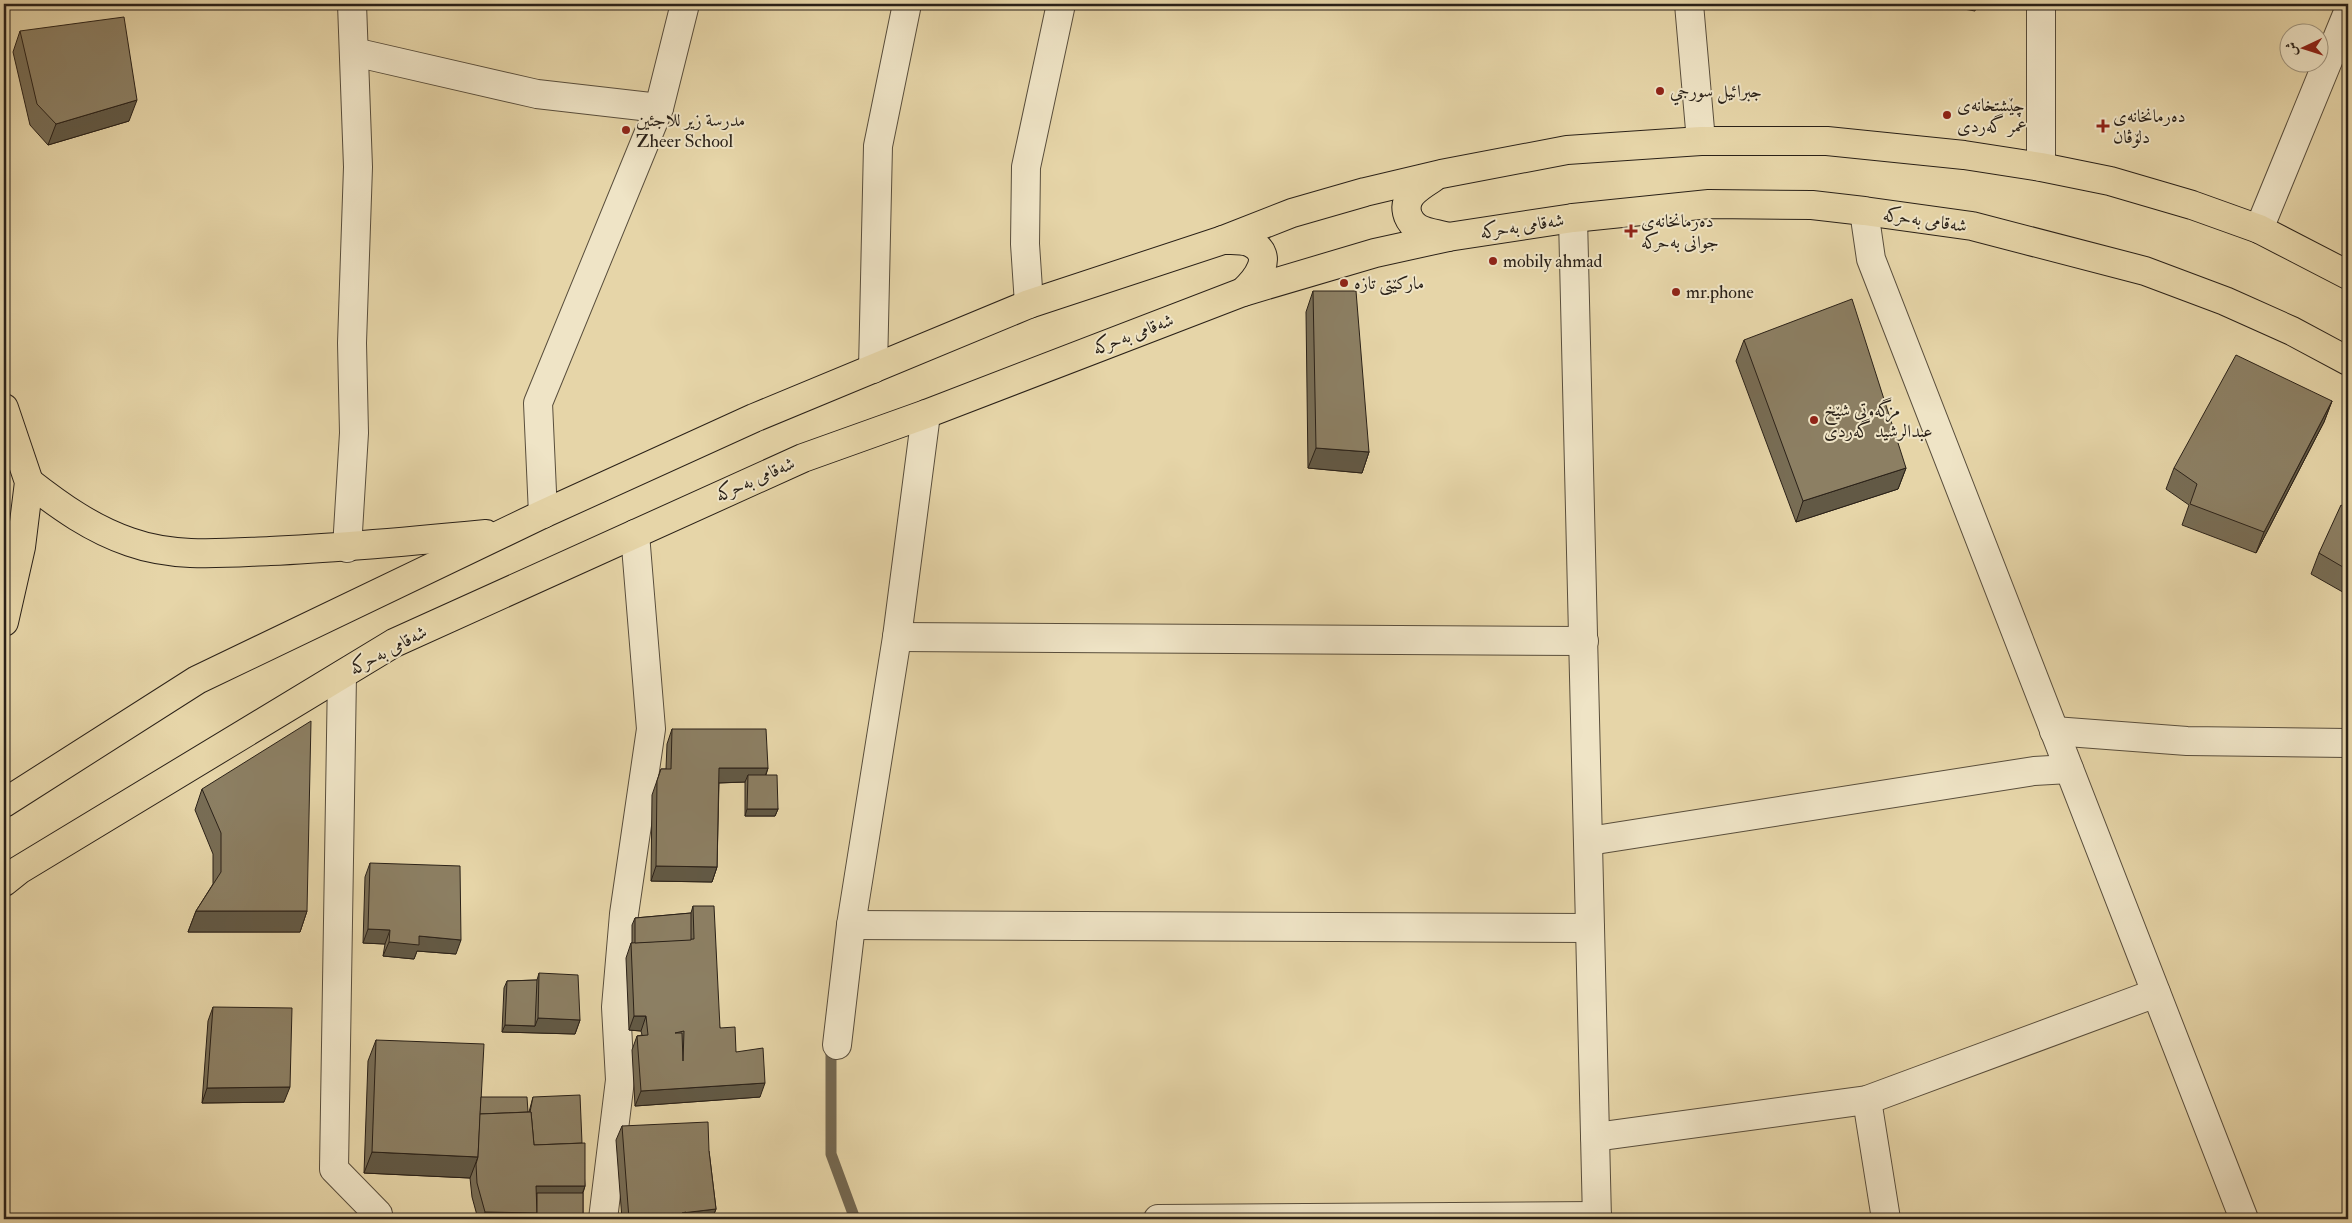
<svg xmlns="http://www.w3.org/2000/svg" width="2352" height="1223" viewBox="0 0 2352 1223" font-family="'IM FELL Double Pica',Amiri,serif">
	<rect width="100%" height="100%" fill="#e6d5a8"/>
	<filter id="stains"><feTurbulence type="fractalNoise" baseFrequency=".004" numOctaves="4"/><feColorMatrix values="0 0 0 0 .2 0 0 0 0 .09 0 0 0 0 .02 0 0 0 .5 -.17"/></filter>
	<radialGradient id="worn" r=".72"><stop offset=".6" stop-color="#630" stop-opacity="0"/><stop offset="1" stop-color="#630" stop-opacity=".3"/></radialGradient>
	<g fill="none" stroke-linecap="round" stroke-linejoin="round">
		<!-- stream -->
		<polyline stroke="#746851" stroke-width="11" points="831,1043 831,1154 855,1219"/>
		<defs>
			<g id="minor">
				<polyline points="1689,4 1701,141"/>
				<polyline points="2041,4 2041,167"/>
				<polyline points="354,52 537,94 659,108"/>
				<polyline points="1864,211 1871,259 2244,1219"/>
				<polyline points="1573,218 1597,1219"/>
				<polyline points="2259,229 2348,12"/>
				<polyline points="1029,304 1025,244 1026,167 1061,4"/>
				<polyline points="873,369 878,146 907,4"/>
				<polyline points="543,514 538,403 659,108 685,4"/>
				<polyline points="347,548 354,433 352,343 358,167 352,4"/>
				<polyline points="897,637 1584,641"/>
				<polyline points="342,675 334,1169 378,1214 375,1219"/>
				<polyline points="2054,731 2187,741 2348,743"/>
				<polyline points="1589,841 2034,771 2069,769"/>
				<polyline points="851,925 1590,928"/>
				<polyline points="837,1045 851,925 897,637 926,414"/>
				<polyline points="1867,1100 1886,1219"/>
				<polyline points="1595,1137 1867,1100 2156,993"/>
				<polyline points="603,1219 620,1080 616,1007 624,914 651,729 635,534"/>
				<polyline points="1158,1219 1597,1216"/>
			</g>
			<g id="primary">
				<path d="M 1433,178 C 1419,187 1401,197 1408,216 C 1410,221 1413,225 1418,228 C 1426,233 1439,234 1448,237"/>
				<path d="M 1223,240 C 1232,240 1243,239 1251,243 C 1276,256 1256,280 1243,292"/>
				<polyline points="4,408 29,482 21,547 4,622"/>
				<path d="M 29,482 C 61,507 92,529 130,542 C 175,558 223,553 270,551 C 342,548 414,541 486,534"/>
				<polyline points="4,803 197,680 543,514 754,418 1029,304 1223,240 1292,213 1365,192 1441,174 1567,150 1701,141 1827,141 1964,155 2041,167 2110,181 2192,205 2259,229 2348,275"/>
				<polyline points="4,882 19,870 394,643 803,458 926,414 1243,292 1375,253 1448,237 1573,218 1709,204 1812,205 1864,211 1972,226 2145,271 2225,301 2292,331 2348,361"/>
			</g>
		</defs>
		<!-- minor casing -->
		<use href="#minor" stroke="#594e3c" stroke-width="30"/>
		<!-- primary casing -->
		<use href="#primary" stroke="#2a2118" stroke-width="30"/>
		<!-- minor -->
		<use href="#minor" stroke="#efe4c6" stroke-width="28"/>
		<!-- primary -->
		<use href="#primary" stroke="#e6d5a8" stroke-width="28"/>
	</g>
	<!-- wall -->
	<g fill="#786d55" stroke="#2a2118">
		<polygon points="1936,4 1977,4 1975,11"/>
		<polygon points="20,31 129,121 48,145 30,125 13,52"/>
		<polygon points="1313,291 1369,452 1362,473 1308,468 1306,312"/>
		<polygon points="1744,340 1906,468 1898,489 1796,522 1736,361"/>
		<polygon points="2332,401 2324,422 2256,553 2182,525 2189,505 2166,489 2174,468"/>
		<polygon points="2348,509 2348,595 2311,574 2319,553"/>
		<polygon points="672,729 768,768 766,775 778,809 775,816 745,816 745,782 719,783 717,867 712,882 651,881 652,795 661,769 666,769 667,744"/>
		<polygon points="202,789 307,911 300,932 188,932 196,911 213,884 213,854 195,810"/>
		<polygon points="370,863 456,954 417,951 414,959 383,956 385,944 363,943 365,877"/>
		<polygon points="693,906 720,1028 736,1052 760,1097 635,1106 632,1050 637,1036 642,1035 641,1031 629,1030 626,958 631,943 632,943 632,925 635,918 691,913"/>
		<polygon points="539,973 580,1020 575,1034 502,1032 504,988 507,981 537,980"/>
		<polygon points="213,1007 284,1102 202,1103 208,1021"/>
		<polygon points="376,1040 481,1097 528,1112 529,1112 533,1097 582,1143 585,1186 583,1193 583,1219 478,1219 472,1197 470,1178 364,1173 368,1061"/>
		<polygon points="622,1126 709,1151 716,1209 712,1219 622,1219 616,1140"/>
	</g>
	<!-- shaded-wall -->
	<g fill="#625945" stroke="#2a2118">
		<polygon points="137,100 129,121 48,145 56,124"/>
		<polygon points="2332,401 2324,422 2256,553 2264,532"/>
		<polygon points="1316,448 1369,452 1362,473 1308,468"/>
		<polygon points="1906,468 1898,489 1796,522 1803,501"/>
		<polygon points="719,768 768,768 763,782 748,775 745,782 714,783"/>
		<polygon points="747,809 778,809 775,816 745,816"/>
		<polygon points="656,866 717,867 712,882 651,881"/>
		<polygon points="196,911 307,911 300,932 188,932"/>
		<polygon points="368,929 390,930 385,944 363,943"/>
		<polygon points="419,936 461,940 456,954 417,951 414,959 383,956 389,942"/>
		<polygon points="634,1016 646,1016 641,1031 629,1030"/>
		<polygon points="538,1018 580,1020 575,1034 502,1032 505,1025 535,1026"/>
		<polygon points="765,1083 760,1097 635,1106 641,1091"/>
		<polygon points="290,1087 284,1102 202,1103 207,1088"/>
		<polygon points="372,1152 478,1157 470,1178 364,1173"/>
		<polygon points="536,1186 585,1186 580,1200 534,1193"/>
		<polygon points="716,1209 712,1219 680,1219 682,1213"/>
		<polygon points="485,1212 537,1213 535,1219 482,1219"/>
	</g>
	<!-- building -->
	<g fill="#8c7f63" stroke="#2a2118" fill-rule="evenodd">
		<polygon points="124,17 137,100 56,124 37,104 20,31"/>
		<polygon points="1313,291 1356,291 1369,452 1316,448"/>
		<polygon points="1852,299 1906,468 1803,501 1744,340"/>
		<polygon points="2236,355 2332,401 2264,532 2190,504 2197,484 2174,468"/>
		<polygon points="2341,505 2348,509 2348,570 2319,553"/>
		<polygon points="311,721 307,911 196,911 221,872 221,833 202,789"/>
		<polygon points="672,729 766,729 768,768 719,768 717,867 656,866 657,781 661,769 671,769"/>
		<polygon points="748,775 777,775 778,809 747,809"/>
		<polygon points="370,863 460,866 461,940 419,936 419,945 389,942 390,930 368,929"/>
		<path d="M 693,906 L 714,906 L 720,1028 L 735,1027 L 736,1052 L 763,1048 L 765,1083 L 641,1091 L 637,1036 L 648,1035 L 646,1016 L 634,1016 L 631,943 L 694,939 ZM 684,1031 L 683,1061 L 682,1033 L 675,1033 Z"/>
		<polygon points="691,913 691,940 635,943 635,918"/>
		<polygon points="539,973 578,975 580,1020 538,1018"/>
		<polygon points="537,980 535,1026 505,1025 507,981"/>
		<polygon points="213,1007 292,1008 290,1087 207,1088"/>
		<polygon points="376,1040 484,1044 478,1157 372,1152"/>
		<polygon points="580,1095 582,1143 534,1145 531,1112 530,1112 533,1097"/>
		<polygon points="481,1097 527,1097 528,1112 480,1114"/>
		<polygon points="531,1112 534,1145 585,1143 585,1186 536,1186 537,1213 485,1212 477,1183 476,1164 478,1157 480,1114"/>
		<polygon points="708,1122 709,1151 716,1209 682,1213 686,1212 686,1219 629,1219 622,1126"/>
		<polygon points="537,1193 583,1193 583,1219 535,1219 537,1213"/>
	</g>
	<!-- markers -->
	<g fill="#8f2418" stroke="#efe4c6" stroke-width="2">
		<circle cx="1660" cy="91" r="5"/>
		<circle cx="1947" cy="115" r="5"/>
		<path d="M2100.5 118.5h5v5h5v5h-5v5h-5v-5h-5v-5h5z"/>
		<circle cx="626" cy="130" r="5"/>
		<path d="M1628.5 223.5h5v5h5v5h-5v5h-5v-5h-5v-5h5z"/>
		<circle cx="1493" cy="261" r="5"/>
		<circle cx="1344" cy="283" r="5"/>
		<circle cx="1676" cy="292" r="5"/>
		<circle cx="1814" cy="420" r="5"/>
	</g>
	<g text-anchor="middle" stroke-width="4" stroke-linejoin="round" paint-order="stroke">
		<!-- poi labels -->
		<g font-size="18" fill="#2a2118" stroke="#efe4c6" text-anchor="start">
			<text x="1670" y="97">جبرائيل سورجي</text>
			<text x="1957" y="111">چێشتخانەی<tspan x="1957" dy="21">عمر گەردی</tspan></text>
			<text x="2113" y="122">دەرمانخانەی<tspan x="2113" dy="21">دلۆڤان</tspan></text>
			<text x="636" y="126">مدرسة زير للاجئين<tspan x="636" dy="21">Zheer School</tspan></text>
			<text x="1641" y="227">دەرمانخانەی<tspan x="1641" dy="21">جوانی بەحرکە</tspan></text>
			<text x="1503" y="267">mobily ahmad</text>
			<text x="1354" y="289">مارکێتی تازە</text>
			<text x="1686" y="298">mr.phone</text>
			<text x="1824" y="416">مزگەوتی شێخ<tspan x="1824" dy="21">عبدالرشید گەردی</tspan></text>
		</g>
		<!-- street labels -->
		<g font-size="18" fill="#2a2118" stroke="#efe4c6">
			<text transform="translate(1925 220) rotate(8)" y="6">شەقامی بەحرکە</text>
			<text transform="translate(1522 226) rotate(-9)" y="6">شەقامی بەحرکە</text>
			<text transform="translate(1133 334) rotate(-21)" y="6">شەقامی بەحرکە</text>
			<text transform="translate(755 479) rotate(-24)" y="6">شەقامی بەحرکە</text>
			<text transform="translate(388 650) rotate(-28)" y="6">شەقامی بەحرکە</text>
		</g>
	</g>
	<!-- margin -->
	<rect width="2352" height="1223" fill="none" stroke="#e6d5a8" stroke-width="20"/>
	<rect x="5" y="5" width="2342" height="1213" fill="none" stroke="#2a2118" stroke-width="2.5"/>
	<rect x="10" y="10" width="2332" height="1203" fill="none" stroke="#2a2118"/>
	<!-- north arrow -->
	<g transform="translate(2304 48) rotate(266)"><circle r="24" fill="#efe4c6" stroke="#a09680"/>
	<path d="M0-4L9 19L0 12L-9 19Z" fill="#8f2418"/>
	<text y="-8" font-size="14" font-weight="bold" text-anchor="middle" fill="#2a2118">ش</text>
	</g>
	<rect width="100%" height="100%" filter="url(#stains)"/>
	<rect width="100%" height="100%" fill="url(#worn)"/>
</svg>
